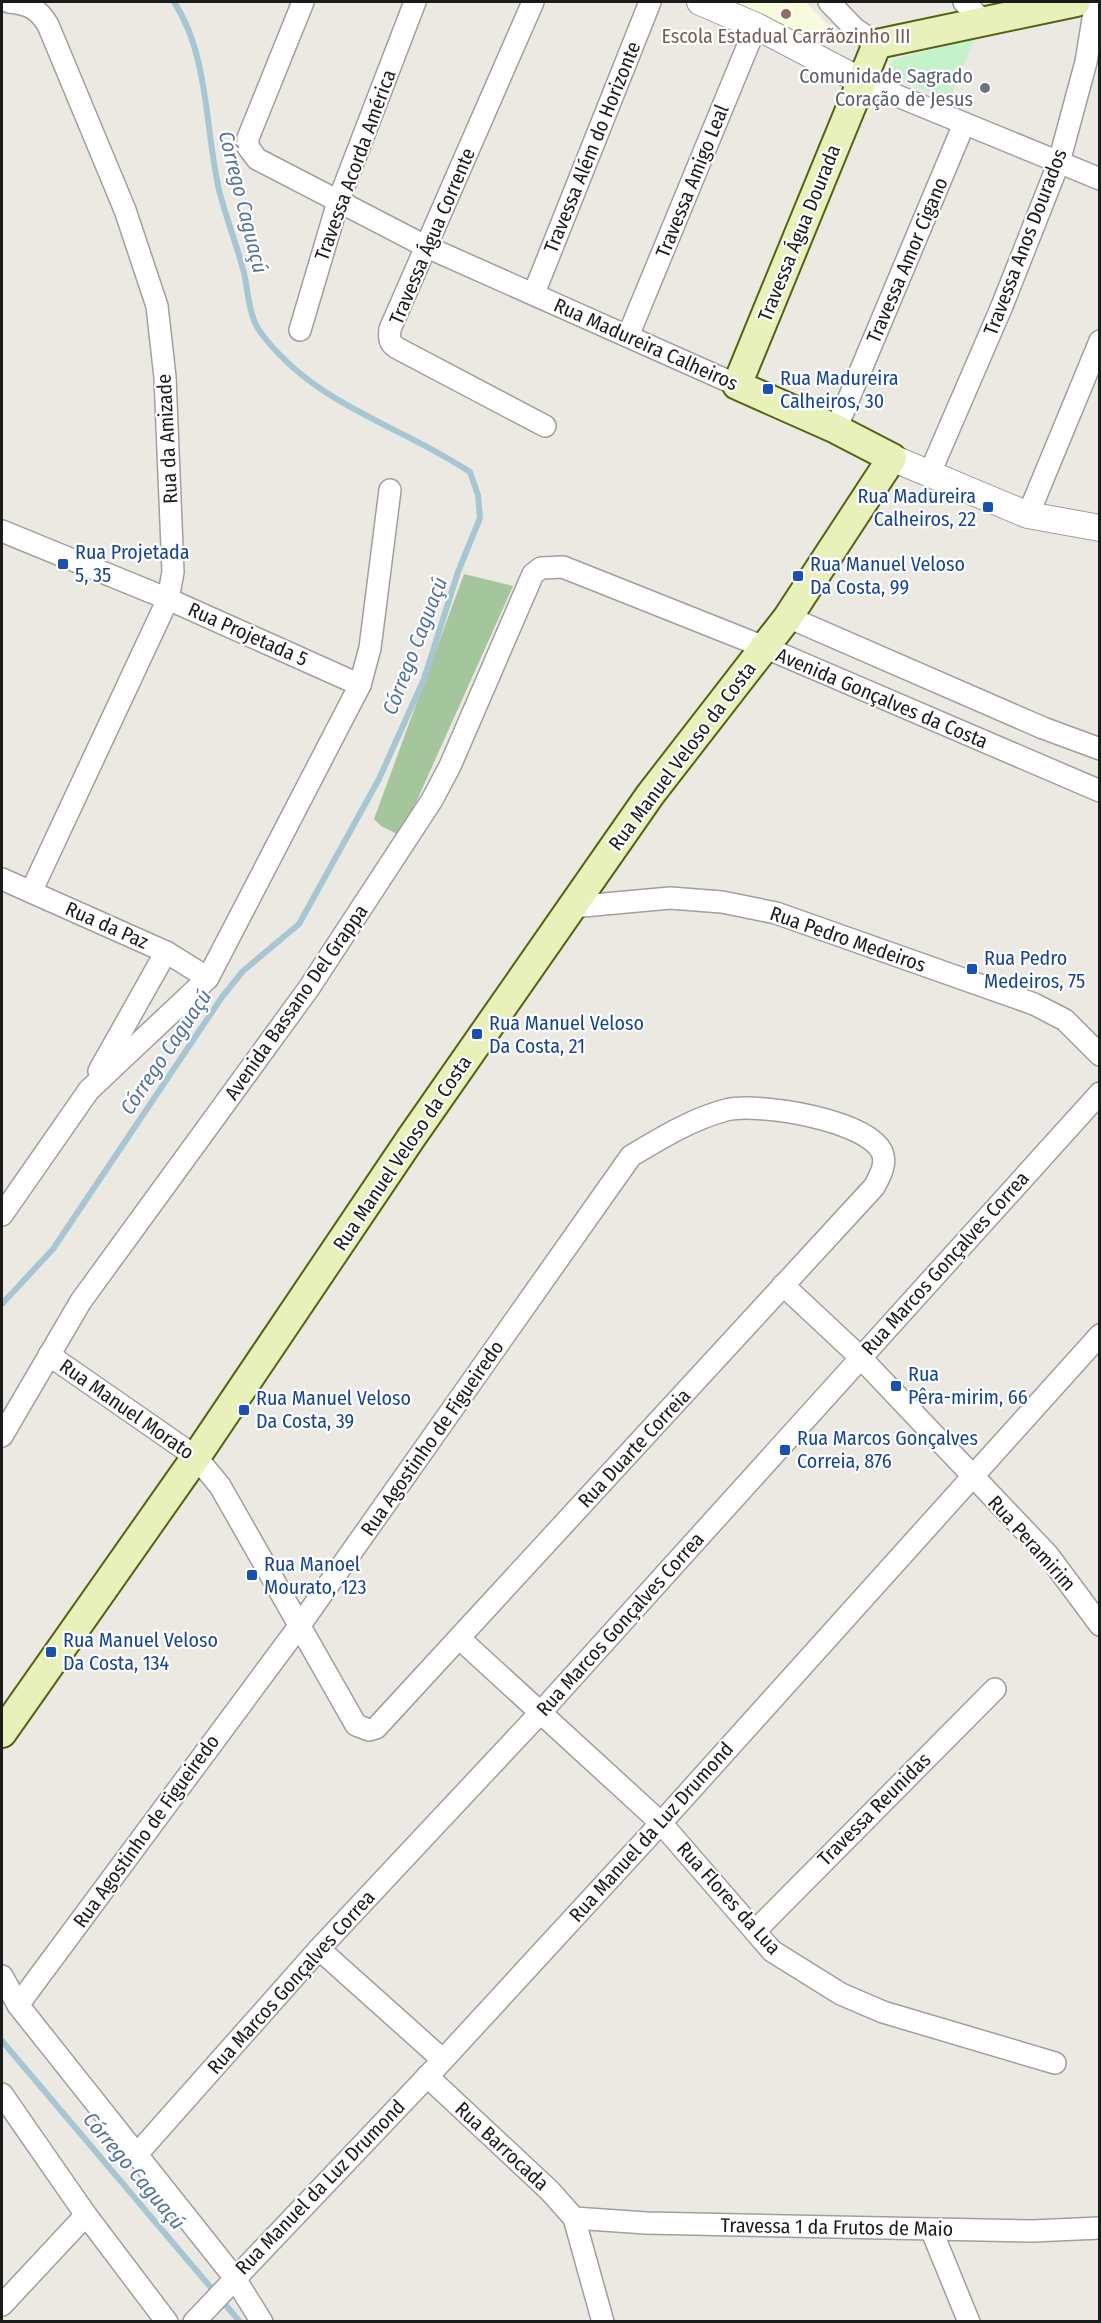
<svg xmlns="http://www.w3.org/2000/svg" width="1101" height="2323" viewBox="0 0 1101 2323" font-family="'Fira Sans Condensed',sans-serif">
	<rect width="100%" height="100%" fill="#ece9e2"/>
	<!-- education -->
	<polygon fill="#f8fadc" points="728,2 805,2 830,27 818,46"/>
	<!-- forest -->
	<polygon fill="#a5c69c" points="464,574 513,586 401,836 381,826 374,819"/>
	<!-- park -->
	<polygon fill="#c3f2cb" points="975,38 949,101 886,75 893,60"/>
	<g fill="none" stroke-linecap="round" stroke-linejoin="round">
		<!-- stream -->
		<g stroke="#a7c6d4" stroke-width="6">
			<path d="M 2,1304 L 53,1249 L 222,997 L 243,971 L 299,924 L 379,779 L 424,679 L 458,572 L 480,518 L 478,495 L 470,472 C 398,424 316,406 261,333 C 249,318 248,291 244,273 C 237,245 226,218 219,190 C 205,129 209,55 174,2"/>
			<polyline points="2,2041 240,2322"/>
		</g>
		<defs>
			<g id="minor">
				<path d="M 9,2 C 28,4 38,8 48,25 L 125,210 L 157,306 L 165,377 L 173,572 L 168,599 L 31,892"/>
				<polyline points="303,2 248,138 248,147 257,159 427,247 737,385"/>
				<path d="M 533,2 L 390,329 C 389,338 389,343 397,348 L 545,426"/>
				<polyline points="829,2 855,29 877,44"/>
				<polyline points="964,2 983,21"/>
				<polyline points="861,81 1100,179"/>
				<polyline points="534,293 650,2"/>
				<polyline points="300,330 338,202 415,2"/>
				<polyline points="628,336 756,26"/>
				<polyline points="836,429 964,124"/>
				<polyline points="929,475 1002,306 1059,162 1086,62 1094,13 1091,2"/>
				<polyline points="1028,515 1100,341"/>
				<polyline points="2,531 168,599 360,685"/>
				<polyline points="788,617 1043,728 1100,749"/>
				<polyline points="2,879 166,952 208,978"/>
				<polyline points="572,907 670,898 722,902 776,913 1034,1004 1065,1020 1100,1055"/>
				<polyline points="99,1071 166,952"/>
				<polyline points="2,1215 89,1090 208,978 360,685 370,648 390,490"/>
				<polyline points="783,1285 860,1357 1048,1555 1100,1625"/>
				<polyline points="2,1436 81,1301 309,988 432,800 450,766 533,574 541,568 563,567 764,647 1100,791"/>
				<polyline points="459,1638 661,1823 772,1951 841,1994 883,2012 1055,2063"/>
				<polyline points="755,1931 995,1689"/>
				<polyline points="319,1949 443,2060"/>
				<polyline points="2,1976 18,2005 234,2277 262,2322"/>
				<path d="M 18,2005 L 300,1625 L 631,1156 C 661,1138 692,1119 726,1110 C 758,1102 867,1120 882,1152 C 887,1164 880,1176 874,1187 L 376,1728 L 369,1730 L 356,1725 L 220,1486 L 196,1457 L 49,1355"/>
				<polyline points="427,2076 550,2191 574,2218 603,2322"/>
				<polyline points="2,2094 86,2215 167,2322"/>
				<polyline points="138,2153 319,1949 541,1712 1100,1093"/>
				<polyline points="574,2218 646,2223 1032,2231 1100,2228"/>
				<polyline points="931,2229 969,2322"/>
				<polyline points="2,2305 86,2215"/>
				<polyline points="194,2322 443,2060 661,1823 1100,1335"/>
			</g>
			<g id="tertiary">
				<polyline points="700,2 756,26 861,81"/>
				<polyline points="892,458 1028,515 1100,528"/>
			</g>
			<polyline id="secondary" points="2,1733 196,1457 411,1138 650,795 788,617 892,458 836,429 737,385 877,44 1076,2"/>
		</defs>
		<!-- minor casing -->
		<use href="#minor" stroke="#9f9f9f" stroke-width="24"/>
		<!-- tertiary casing -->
		<use href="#tertiary" stroke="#9f9f9f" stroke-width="28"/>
		<!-- secondary casing -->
		<use href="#secondary" stroke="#536311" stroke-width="32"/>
		<!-- minor -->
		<use href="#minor" stroke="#fff" stroke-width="21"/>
		<!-- tertiary -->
		<use href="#tertiary" stroke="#fff" stroke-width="26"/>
		<!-- secondary -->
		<use href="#secondary" stroke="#e9f1bb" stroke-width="28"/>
	</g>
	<!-- markers -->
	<circle fill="#8d6e63" stroke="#fff" stroke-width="2" cx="786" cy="14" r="6"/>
	<circle fill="#6b7280" stroke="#fff" stroke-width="2" cx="985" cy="88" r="6"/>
	<g fill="#1a4fb4" stroke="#fff" stroke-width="2">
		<rect x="762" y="383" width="12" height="12" rx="3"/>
		<rect x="982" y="501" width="12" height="12" rx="3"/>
		<rect x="57" y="558" width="12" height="12" rx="3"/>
		<rect x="792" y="570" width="12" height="12" rx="3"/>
		<rect x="966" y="963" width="12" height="12" rx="3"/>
		<rect x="471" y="1028" width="12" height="12" rx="3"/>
		<rect x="890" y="1380" width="12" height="12" rx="3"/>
		<rect x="238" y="1404" width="12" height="12" rx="3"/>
		<rect x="779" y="1444" width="12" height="12" rx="3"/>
		<rect x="246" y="1569" width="12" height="12" rx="3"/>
		<rect x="45" y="1646" width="12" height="12" rx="3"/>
	</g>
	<g text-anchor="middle" stroke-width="4.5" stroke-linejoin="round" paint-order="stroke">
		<!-- education labels -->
		<g font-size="20" fill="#785e54" stroke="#fff">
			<text x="786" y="43">Escola Estadual Carrãozinho III</text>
		</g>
		<!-- worship labels -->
		<g font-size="20" fill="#5b616d" stroke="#fff" text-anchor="end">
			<text x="973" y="83">Comunidade Sagrado<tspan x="973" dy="23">Coração de Jesus</tspan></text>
		</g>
		<!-- street labels -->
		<g font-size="20" fill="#1b1b1b" stroke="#fff">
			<text transform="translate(592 147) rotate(-68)" y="7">Travessa Além do Horizonte</text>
			<text transform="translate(355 165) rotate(-70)" y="7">Travessa Acorda América</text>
			<text transform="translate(692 181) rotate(-68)" y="7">Travessa Amigo Leal</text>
			<text transform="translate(799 233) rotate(-68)" y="7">Travessa Água Dourada</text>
			<text transform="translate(432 236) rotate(-67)" y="7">Travessa Água Corrente</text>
			<text transform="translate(1025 242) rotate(-69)" y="7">Travessa Anos Dourados</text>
			<text transform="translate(907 260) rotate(-67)" y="7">Travessa Amor Cigano</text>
			<text transform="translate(646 344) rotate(24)" y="7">Rua Madureira Calheiros</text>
			<text transform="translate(167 439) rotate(-93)" y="7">Rua da Amizade</text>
			<text transform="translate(248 634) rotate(24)" y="7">Rua Projetada 5</text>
			<text transform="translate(882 698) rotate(23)" y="7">Avenida Gonçalves da Costa</text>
			<text transform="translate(682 756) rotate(-53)" y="7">Rua Manuel Veloso da Costa</text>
			<text transform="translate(107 925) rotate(24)" y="7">Rua da Paz</text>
			<text transform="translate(848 939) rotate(19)" y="7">Rua Pedro Medeiros</text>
			<text transform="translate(296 1002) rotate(-55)" y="7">Avenida Bassano Del Grappa</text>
			<text transform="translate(402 1153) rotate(-56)" y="7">Rua Manuel Veloso da Costa</text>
			<text transform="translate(945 1263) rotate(-48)" y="7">Rua Marcos Gonçalves Correa</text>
			<text transform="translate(127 1409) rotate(35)" y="7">Rua Manuel Morato</text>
			<text transform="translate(432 1438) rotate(-55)" y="7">Rua Agostinho de Figueiredo</text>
			<text transform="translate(634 1448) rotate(-47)" y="7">Rua Duarte Correia</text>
			<text transform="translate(1032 1543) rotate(48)" y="7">Rua Peramirim</text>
			<text transform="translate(620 1624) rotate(-48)" y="7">Rua Marcos Gonçalves Correa</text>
			<text transform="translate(874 1809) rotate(-45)" y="7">Travessa Reunidas</text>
			<text transform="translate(146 1831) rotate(-54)" y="7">Rua Agostinho de Figueiredo</text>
			<text transform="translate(651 1832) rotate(-48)" y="7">Rua Manuel da Luz Drumond</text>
			<text transform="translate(729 1898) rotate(48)" y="7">Rua Flores da Lua</text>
			<text transform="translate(291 1982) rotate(-48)" y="7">Rua Marcos Gonçalves Correa</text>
			<text transform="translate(502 2146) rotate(43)" y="7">Rua Barrocada</text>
			<text transform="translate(320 2187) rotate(-46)" y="7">Rua Manuel da Luz Drumond</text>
			<text transform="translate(837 2227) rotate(1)" y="7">Travessa 1 da Frutos de Maio</text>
		</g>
		<!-- transit labels -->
		<g font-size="20" fill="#164399" stroke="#fff" text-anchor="start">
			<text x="780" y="385">Rua Madureira<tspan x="780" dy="23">Calheiros, 30</tspan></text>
			<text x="976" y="503" text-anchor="end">Rua Madureira<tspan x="976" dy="23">Calheiros, 22</tspan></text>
			<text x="75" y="559">Rua Projetada<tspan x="75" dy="23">5, 35</tspan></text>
			<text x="810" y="571">Rua Manuel Veloso<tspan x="810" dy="23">Da Costa, 99</tspan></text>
			<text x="984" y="965">Rua Pedro<tspan x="984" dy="23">Medeiros, 75</tspan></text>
			<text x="489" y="1030">Rua Manuel Veloso<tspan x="489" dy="23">Da Costa, 21</tspan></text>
			<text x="908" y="1381">Rua<tspan x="908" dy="23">Pêra-mirim, 66</tspan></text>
			<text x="256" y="1405">Rua Manuel Veloso<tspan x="256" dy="23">Da Costa, 39</tspan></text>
			<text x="797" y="1445">Rua Marcos Gonçalves<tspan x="797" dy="23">Correia, 876</tspan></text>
			<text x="264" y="1571">Rua Manoel<tspan x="264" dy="23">Mourato, 123</tspan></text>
			<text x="63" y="1647">Rua Manuel Veloso<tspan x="63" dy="23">Da Costa, 134</tspan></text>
		</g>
		<!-- water labels -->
		<g font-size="21" font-style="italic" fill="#54739e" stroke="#fff">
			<text transform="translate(243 202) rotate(76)" y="7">Córrego Caguaçú</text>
			<text transform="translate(415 646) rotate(-69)" y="7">Córrego Caguaçú</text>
			<text transform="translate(166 1052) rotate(-56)" y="7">Córrego Caguaçú</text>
			<text transform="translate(134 2171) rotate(50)" y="7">Córrego Caguaçú</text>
		</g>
	</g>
	<!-- border -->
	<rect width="1101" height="2323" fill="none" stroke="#1b1b1b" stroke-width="6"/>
</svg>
